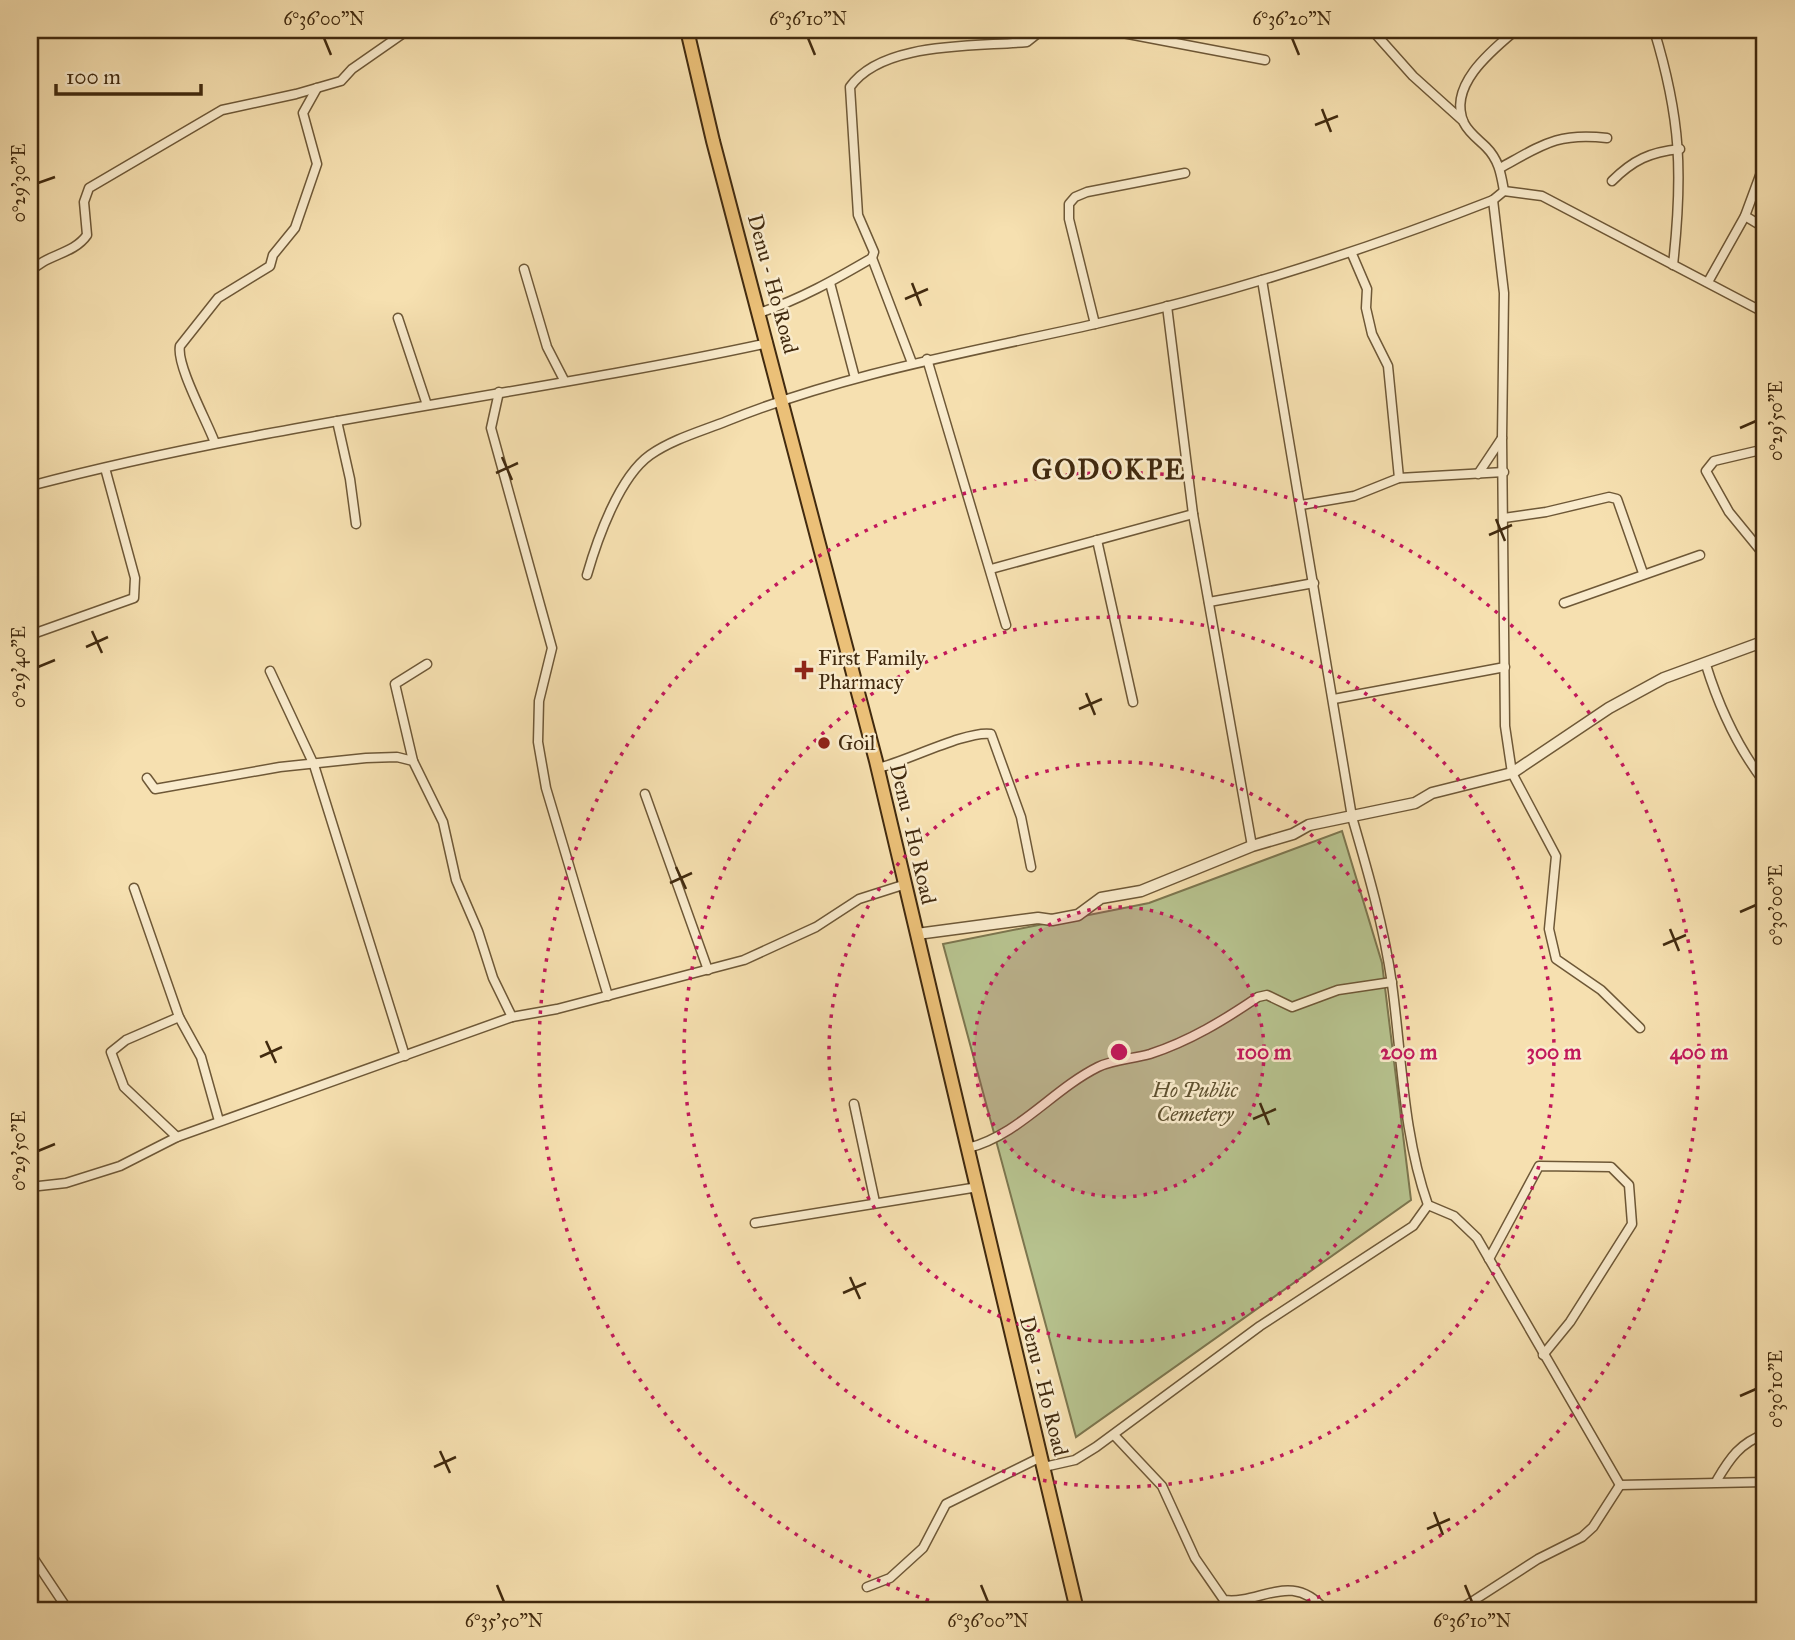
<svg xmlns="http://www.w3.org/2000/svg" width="1795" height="1640" viewBox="0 0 1795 1640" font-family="'IM FELL Great Primer',serif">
	<rect width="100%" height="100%" fill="#f6e0b0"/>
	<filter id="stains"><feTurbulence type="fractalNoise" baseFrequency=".00286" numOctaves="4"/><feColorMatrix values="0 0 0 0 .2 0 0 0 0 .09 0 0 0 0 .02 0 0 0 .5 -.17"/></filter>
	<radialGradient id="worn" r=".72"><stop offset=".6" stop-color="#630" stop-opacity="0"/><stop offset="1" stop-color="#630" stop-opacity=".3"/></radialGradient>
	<!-- green -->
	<polygon fill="#b7c38f" stroke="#7c764f" stroke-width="2" points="1342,831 1382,963 1411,1200 1076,1437 943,944 1149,903"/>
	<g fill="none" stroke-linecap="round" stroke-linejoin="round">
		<defs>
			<g id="minor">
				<polyline points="1107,30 1265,60"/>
				<polyline points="1372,30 1413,76 1463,121"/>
				<path d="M 1654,30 C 1681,118 1683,174 1673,265"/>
				<path d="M 1500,168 C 1542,145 1558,132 1607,138"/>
				<path d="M 1612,181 C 1633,160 1650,152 1680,149"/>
				<path d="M 1504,191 C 1501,174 1499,160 1486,147 C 1479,140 1469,133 1464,123 C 1447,86 1492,50 1516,30"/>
				<polyline points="1493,200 1504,293 1502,438 1505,726 1512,773 1556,856 1549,929 1556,959 1601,990 1640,1028"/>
				<polyline points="1745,216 1765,228"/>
				<polyline points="872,258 912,363"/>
				<polyline points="524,269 547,347 564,380"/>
				<path d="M 30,272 C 46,254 73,255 87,235 L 84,202 L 89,188 L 222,110 L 296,94 L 341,81 L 352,69 L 408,30"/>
				<path d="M 1262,280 L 1352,817 C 1368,872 1384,927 1392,984 C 1402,1058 1403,1135 1428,1205 L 1454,1216 L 1477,1238 L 1620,1485"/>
				<polyline points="1708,282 1745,216 1765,162"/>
				<polyline points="830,283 855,378"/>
				<polyline points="1167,306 1193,514 1252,846"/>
				<path d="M 759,313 C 799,300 836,279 872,258 L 874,252 L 858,215 L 850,87 C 882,41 975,47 1027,42 L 1042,30"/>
				<polyline points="398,318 427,405"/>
				<polyline points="1095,324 1069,219 1069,204 1075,197 1087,192 1185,173"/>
				<polyline points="927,359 1006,625"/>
				<polyline points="499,392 491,428 552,648 539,701 538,742 546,788 608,996"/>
				<polyline points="337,421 350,479 356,524"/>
				<path d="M 215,443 C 207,421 176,365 180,346 L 218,298 L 270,266 L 273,255 L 295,228 L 317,164 L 303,113 L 317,88"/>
				<polyline points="1765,449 1714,461 1706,471 1729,512 1765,556"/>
				<polyline points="1478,474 1502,438"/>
				<polyline points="1399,478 1504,472"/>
				<path d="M 30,486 C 273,422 523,396 768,343"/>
				<polyline points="1301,505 1354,496 1399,478 1388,366 1372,334 1366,308 1367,289 1352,254"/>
				<polyline points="1504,518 1546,512 1609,497 1617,499 1643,573"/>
				<polyline points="1097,540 1133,702"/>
				<polyline points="991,569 1193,514"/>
				<path d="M 587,575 C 597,540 619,477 650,455 C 673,439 702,431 727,421 C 846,373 971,352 1095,324 C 1232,293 1363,251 1493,200 L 1504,191 L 1542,196 L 1765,313"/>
				<polyline points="1209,602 1314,583"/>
				<polyline points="1564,603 1700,555"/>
				<polyline points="30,635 134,598 135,578 105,468"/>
				<path d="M 1706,665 C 1719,707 1738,748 1765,783"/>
				<polyline points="270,671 314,765 405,1056"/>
				<polyline points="1334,699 1505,667"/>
				<polyline points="413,761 395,684 427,664"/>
				<path d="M 878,768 C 905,762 967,730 991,734 L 1021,817 L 1031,867"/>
				<polyline points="147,778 155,789 280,767 366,758 397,757 413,761 443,822 456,880 478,931 493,978 512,1017"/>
				<polyline points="645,794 708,970"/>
				<polyline points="134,888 179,1017 201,1057 219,1121"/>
				<polyline points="854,1104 875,1202"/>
				<polyline points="177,1137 124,1087 111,1052 126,1040 179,1017"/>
				<path d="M 968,1148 C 1019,1135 1052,1090 1098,1067 C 1114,1059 1133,1059 1150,1054 C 1190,1041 1224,1020 1258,997 L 1267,995 L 1292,1007 L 1338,990 L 1392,982"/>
				<polyline points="30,1187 66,1183 120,1166 177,1137 512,1017 557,1009 744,960 816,927 859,899 906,884"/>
				<polyline points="755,1223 978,1187"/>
				<polyline points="1489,1259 1539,1166 1611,1167 1629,1185 1632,1224 1570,1322 1543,1355"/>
				<path d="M 1114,1435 L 1162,1486 L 1195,1558 L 1224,1600 C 1260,1605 1291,1570 1325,1610"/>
				<polyline points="1044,1467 1075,1460 1096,1447 1260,1326 1413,1226 1428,1205"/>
				<path d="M 1717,1480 C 1730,1458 1740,1443 1765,1434"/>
				<polyline points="1620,1485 1765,1482"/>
				<polyline points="30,1553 68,1610"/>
				<polyline points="867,1587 890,1578 923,1548 946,1504 1041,1457"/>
				<polyline points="1459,1610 1538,1559 1582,1537 1593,1527 1620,1485"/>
			</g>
			<polyline id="tertiary" points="917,934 1038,918 1052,920 1078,915 1101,898 1141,891 1252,846 1293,834 1309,825 1415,803 1432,793 1512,773 1609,708 1664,678 1765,641"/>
			<polyline id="primary" points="687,30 713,141 876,761 1077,1610"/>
		</defs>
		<!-- minor casing -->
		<use href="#minor" stroke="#6e5837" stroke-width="11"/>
		<!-- tertiary casing -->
		<use href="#tertiary" stroke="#6e5837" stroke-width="13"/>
		<!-- primary casing -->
		<use href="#primary" stroke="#412a0f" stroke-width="16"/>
		<!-- minor -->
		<use href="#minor" stroke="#f9ebcc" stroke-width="8"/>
		<!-- tertiary -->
		<use href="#tertiary" stroke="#f9ebcc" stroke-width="10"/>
		<!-- primary -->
		<use href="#primary" stroke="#ebc078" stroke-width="12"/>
	</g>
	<!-- ticks -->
	<path fill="none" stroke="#412a0f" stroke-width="2.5" d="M 324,38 L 331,55M 808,38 L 815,55M 1292,38 L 1299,55M 1322,109 L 1331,132M 1315,125 L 1338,116M 38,183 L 55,177M 912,283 L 921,306M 905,299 L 928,289M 1740,428 L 1756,421M 502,457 L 512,480M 496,473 L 518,463M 1496,519 L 1505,541M 1489,535 L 1512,525M 92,631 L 102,653M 86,647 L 108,637M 38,667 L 55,660M 1086,693 L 1095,715M 1079,709 L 1102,699M 676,867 L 686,889M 670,883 L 692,873M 1740,912 L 1756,905M 1670,929 L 1679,951M 1663,945 L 1686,935M 266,1041 L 276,1063M 260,1057 L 282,1047M 1260,1103 L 1269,1125M 1253,1119 L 1276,1109M 38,1151 L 55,1144M 850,1277 L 860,1299M 843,1293 L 866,1283M 1740,1396 L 1756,1389M 440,1451 L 450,1473M 434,1467 L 456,1457M 1434,1512 L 1443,1535M 1427,1529 L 1450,1519M 497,1585 L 504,1602M 981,1585 L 988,1602M 1465,1585 L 1472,1602"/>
	<!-- distance rings -->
	<circle cx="1119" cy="1052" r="145" fill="#c2185b" fill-opacity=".12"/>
	<g fill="none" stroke="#c2185b" stroke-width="3.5" stroke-dasharray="3.5 7">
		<circle cx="1119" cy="1052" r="145"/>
		<circle cx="1119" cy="1052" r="290"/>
		<circle cx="1119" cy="1052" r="435"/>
		<path d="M959 1610A580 580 0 1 1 1279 1610"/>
	</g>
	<!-- markers -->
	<g fill="#8f2418" stroke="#f9ebcc" stroke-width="2.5">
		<path d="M800.5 659.5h7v7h7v7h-7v7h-7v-7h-7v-7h7z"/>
		<circle cx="824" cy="743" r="7"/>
	</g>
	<g text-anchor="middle" stroke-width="5" stroke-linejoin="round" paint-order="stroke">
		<!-- street labels -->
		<g font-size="21" fill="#412a0f" stroke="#f9ebcc">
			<text transform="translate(773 284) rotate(75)" y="7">Denu - Ho Road</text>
			<text transform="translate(913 834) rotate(77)" y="7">Denu - Ho Road</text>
			<text transform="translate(1044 1386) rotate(76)" y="7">Denu - Ho Road</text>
		</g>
		<!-- poi labels -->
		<g font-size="21" fill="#412a0f" stroke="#f9ebcc" text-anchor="start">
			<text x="818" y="665">First Family<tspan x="818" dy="24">Pharmacy</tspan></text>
			<text x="838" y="750">Goil</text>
		</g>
		<!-- park labels -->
		<g font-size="21" font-style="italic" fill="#5e502f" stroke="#f9ebcc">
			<text x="1195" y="1097">Ho Public<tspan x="1195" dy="24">Cemetery</tspan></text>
		</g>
		<!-- district labels -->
		<g font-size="28" font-weight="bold" letter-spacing="2" fill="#412a0f" stroke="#f9ebcc">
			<text x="1109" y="479">GODOKPE</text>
		</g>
	</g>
	<circle cx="1119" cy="1052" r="10" fill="#c2185b" stroke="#f9ebcc" stroke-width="3.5"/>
	<g font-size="21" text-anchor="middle" font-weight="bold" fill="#c2185b" stroke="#f9ebcc" stroke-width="5" stroke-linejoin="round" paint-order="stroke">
		<text x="1264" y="1059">100 m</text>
		<text x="1409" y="1059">200 m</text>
		<text x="1554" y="1059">300 m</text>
		<text x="1699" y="1059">400 m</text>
	</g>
	<!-- margin -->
	<rect width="1795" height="1640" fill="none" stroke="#f6e0b0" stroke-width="77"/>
	<!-- scale -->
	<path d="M56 84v10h145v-10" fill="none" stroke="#412a0f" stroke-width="3.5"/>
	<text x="66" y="84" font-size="21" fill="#412a0f" stroke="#f9ebcc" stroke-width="5" paint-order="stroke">100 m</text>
	<rect x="38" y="38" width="1718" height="1564" fill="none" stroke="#412a0f" stroke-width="2.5"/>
	<g font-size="18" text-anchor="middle" fill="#412a0f">
		<text x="324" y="25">6°36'00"N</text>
		<text x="808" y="25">6°36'10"N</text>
		<text x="1292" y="25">6°36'20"N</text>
		<text transform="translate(19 183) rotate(-90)" y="6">0°29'30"E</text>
		<text transform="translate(1776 421) rotate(-90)" y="6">0°29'50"E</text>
		<text transform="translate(19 667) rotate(-90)" y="6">0°29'40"E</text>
		<text transform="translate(1776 905) rotate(-90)" y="6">0°30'00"E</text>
		<text transform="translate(19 1151) rotate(-90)" y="6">0°29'50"E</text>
		<text transform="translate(1776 1389) rotate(-90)" y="6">0°30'10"E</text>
		<text x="504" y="1627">6°35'50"N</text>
		<text x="988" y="1627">6°36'00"N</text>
		<text x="1472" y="1627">6°36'10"N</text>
	</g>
	<rect width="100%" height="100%" filter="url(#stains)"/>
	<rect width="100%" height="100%" fill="url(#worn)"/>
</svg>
